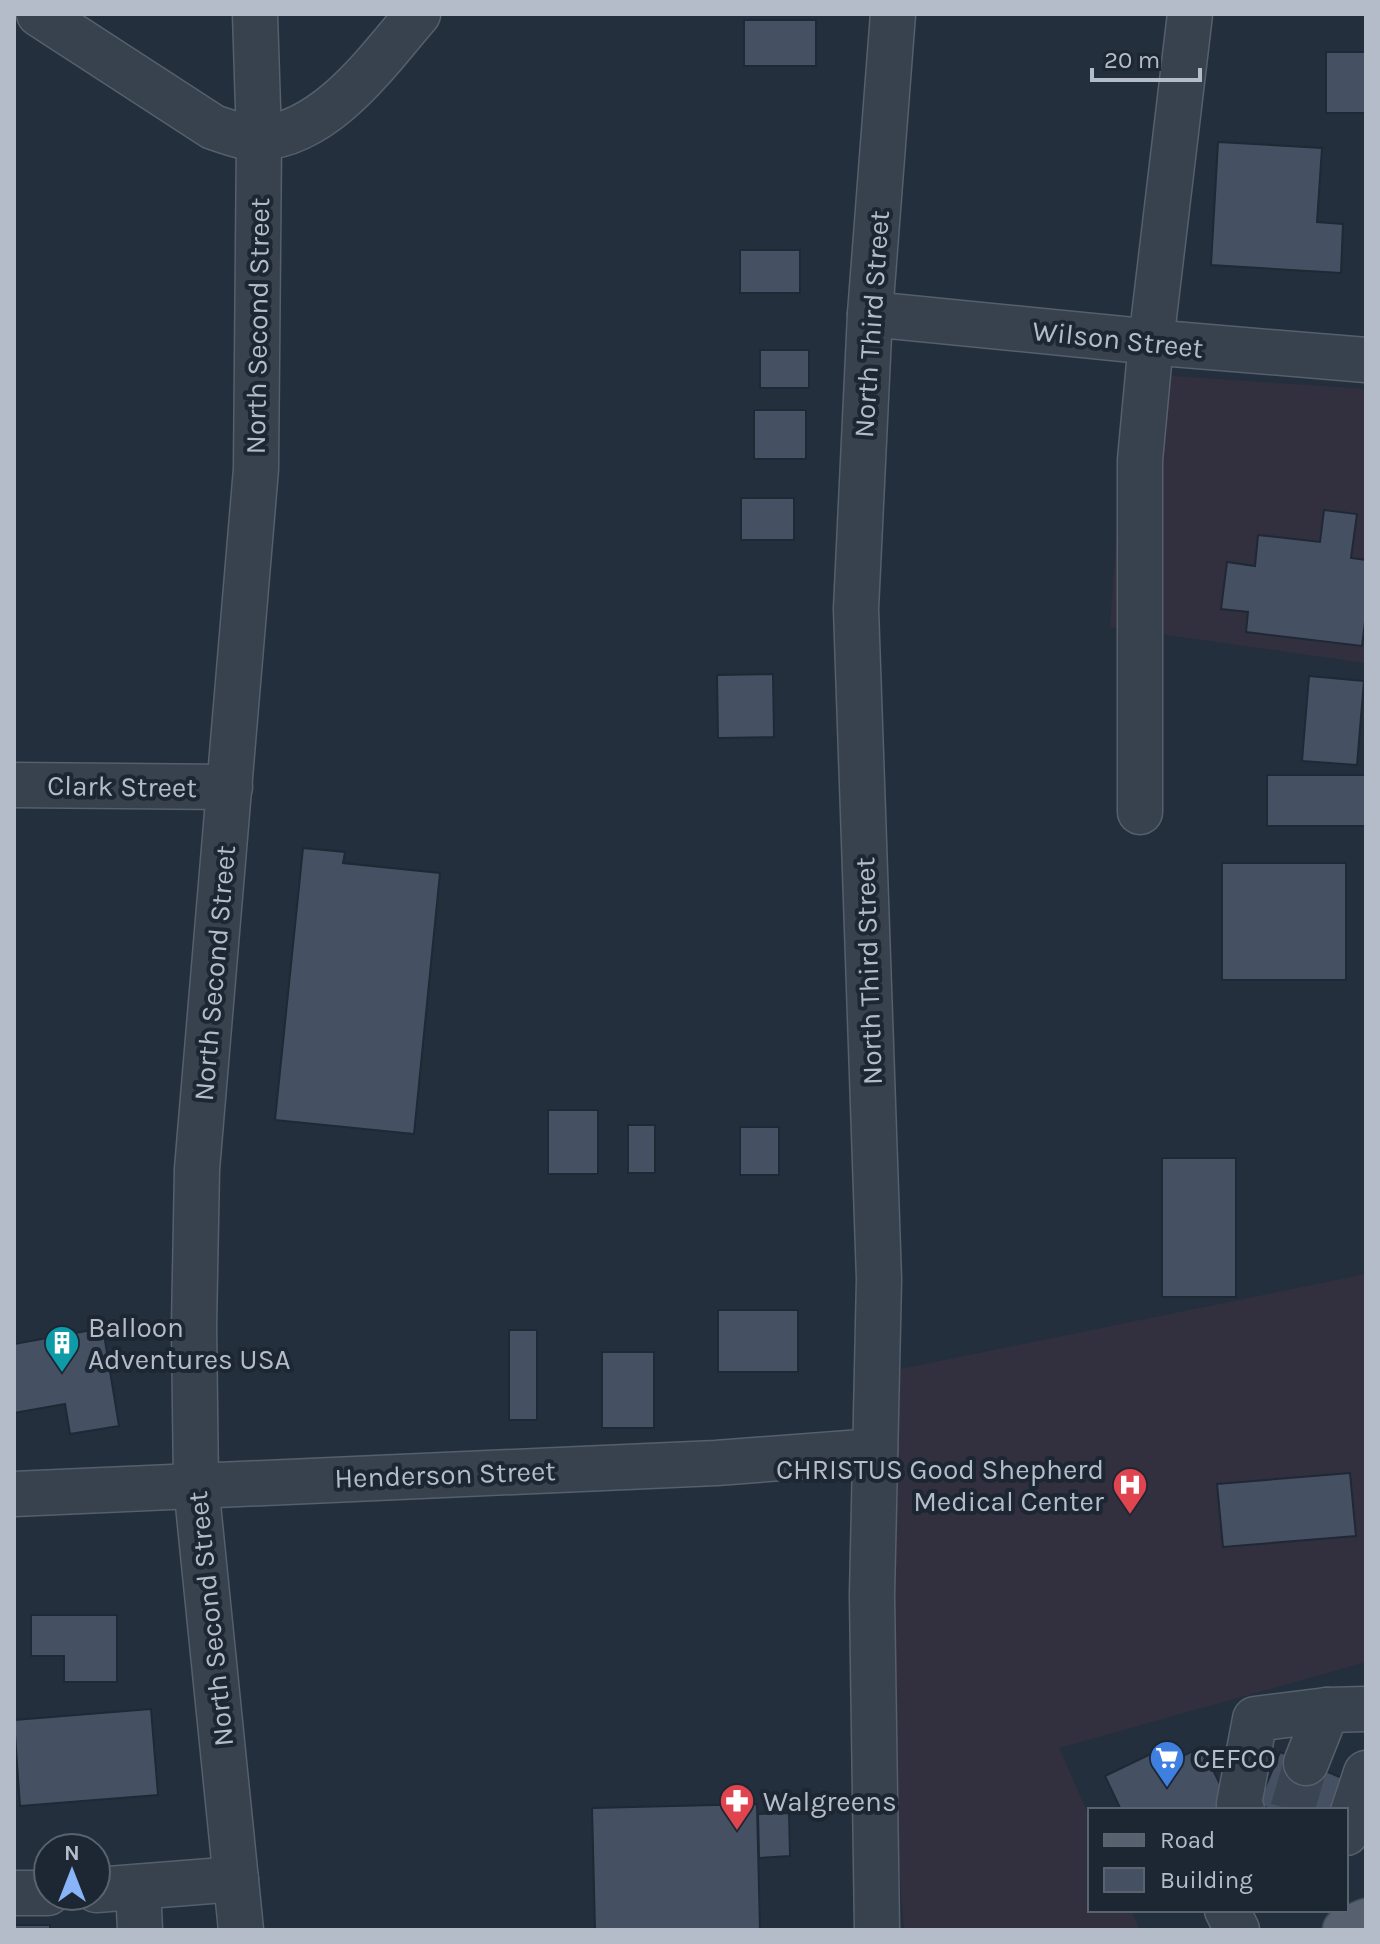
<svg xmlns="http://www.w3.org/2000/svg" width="1380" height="1944" viewBox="0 0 1380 1944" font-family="Karla,sans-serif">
	<rect width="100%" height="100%" fill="#242f3e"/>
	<!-- medical -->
	<g fill="#32303f">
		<polygon points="1128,373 1366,389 1366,663 1110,627"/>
		<polygon points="1366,1274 1366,1662 1059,1748 1090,1818 1090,1910 1131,1910 1140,1930 904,1930 893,1789 896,1370"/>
	</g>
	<!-- building -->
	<g fill="#455162" stroke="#1f2835" stroke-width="2">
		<rect x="744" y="20" width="72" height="46"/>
		<rect x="1326" y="52" width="40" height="61"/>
		<polygon points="1218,142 1322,148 1317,222 1343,224 1341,273 1211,265"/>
		<rect x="740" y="250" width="60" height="43"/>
		<rect x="760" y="350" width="49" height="38"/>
		<rect x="754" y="410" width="52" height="49"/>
		<rect x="741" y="498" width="53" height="42"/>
		<polygon points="1324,510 1357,514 1351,558 1366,560 1366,613 1362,646 1246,632 1248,612 1221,609 1227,562 1255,566 1258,535 1320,542"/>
		<polygon points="773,674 774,737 718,738 717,675"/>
		<polygon points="1309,676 1364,681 1357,765 1302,761"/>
		<rect x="1267" y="775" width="99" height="51"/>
		<polygon points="303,848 345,852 343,863 440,873 414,1134 275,1120"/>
		<rect x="1222" y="863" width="124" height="117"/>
		<rect x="548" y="1110" width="50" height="64"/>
		<rect x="628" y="1125" width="27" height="48"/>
		<rect x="740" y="1127" width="39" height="48"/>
		<rect x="1162" y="1158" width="74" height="139"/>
		<rect x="718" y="1310" width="80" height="62"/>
		<polygon points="103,1328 119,1426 70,1434 65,1404 14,1413 14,1344"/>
		<rect x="509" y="1330" width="28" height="90"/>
		<rect x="602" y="1352" width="52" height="76"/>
		<polygon points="1350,1473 1356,1536 1223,1547 1217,1484"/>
		<polygon points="31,1615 117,1615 117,1682 64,1682 64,1656 31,1656"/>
		<polygon points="151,1709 158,1795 20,1806 14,1720"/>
		<polygon points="1165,1747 1172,1761 1202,1747 1229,1803 1214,1810 1121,1810 1105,1776"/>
		<polygon points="1280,1752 1354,1783 1343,1810 1272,1810 1258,1804"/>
		<polygon points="757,1804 760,1930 595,1930 592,1808"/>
		<polygon points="789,1813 790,1856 759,1858 758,1814"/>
		<rect x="14" y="1925" width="36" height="5"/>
	</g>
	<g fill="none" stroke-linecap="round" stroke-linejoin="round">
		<!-- minor-tunnel -->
		<polyline stroke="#3a4453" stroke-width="44" stroke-dasharray="44 22" stroke-linecap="butt" points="1292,1810 1306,1763"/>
		<defs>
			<g id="minor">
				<path d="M 39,14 L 213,127 C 228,132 245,139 261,138 C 328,133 378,60 418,14"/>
				<polyline points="870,314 1173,344 1366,360"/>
				<polyline points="14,785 230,787"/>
				<polyline points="1140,812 1140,460 1151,342 1190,14"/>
				<polyline points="14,1494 716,1463 875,1451"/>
				<polyline points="1306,1763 1327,1710 1366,1709"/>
				<polyline points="1242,1810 1239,1804 1255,1719 1327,1710"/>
				<polyline points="1346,1833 1366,1773"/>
				<polyline points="138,1887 140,1930"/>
				<polyline points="96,1890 236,1879"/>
				<polyline points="14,1893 48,1893"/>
				<polyline points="1227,1910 1237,1930"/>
				<polyline points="241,1930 196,1485 194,1327 197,1169 256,469 259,139 255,14"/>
				<polyline points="877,1930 872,1595 879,1279 856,609 870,314 893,14"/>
			</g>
			<polyline id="major" points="1345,1930 1366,1921"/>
		</defs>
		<!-- minor casing -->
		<use href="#minor" stroke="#565f6c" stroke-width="47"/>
		<!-- major casing -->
		<use href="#major" stroke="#414a57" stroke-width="47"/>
		<!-- minor -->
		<use href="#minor" stroke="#38414e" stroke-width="44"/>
		<!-- major -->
		<use href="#major" stroke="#56606e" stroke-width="44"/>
	</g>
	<!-- icons -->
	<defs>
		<symbol id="building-pin" viewBox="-11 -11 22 30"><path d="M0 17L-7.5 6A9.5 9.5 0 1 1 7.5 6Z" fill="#0f9aa8" stroke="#1d2633"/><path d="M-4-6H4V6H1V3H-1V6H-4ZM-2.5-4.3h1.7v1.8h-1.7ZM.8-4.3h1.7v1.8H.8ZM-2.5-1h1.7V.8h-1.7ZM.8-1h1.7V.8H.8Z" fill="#fff"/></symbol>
		<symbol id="hospital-pin" viewBox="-11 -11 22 30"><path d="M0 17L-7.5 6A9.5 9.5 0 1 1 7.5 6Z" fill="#e0444e" stroke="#1d2633"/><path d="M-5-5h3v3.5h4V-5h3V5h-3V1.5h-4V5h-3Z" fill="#fff"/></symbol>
		<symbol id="supermarket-pin" viewBox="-11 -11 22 30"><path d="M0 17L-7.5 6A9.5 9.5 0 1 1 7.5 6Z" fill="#3f7fe0" stroke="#1d2633"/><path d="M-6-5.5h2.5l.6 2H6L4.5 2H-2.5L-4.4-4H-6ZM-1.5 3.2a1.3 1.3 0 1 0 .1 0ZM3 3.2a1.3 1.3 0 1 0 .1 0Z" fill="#fff"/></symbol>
		<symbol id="pharmacy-pin" viewBox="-11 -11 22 30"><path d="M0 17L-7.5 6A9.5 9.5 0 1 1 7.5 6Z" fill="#e0444e" stroke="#1d2633"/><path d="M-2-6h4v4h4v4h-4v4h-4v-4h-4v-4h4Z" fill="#fff"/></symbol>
	</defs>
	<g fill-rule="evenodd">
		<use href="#building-pin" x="42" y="1323" width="40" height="54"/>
		<use href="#hospital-pin" x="1110" y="1465" width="40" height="54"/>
		<use href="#supermarket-pin" x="1147" y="1738" width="40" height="54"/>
		<use href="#pharmacy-pin" x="717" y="1781" width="40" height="54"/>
	</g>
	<g text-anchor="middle" stroke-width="8" stroke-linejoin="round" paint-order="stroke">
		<!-- street labels -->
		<g font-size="28" fill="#b4bcc9" stroke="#1d2633">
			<text transform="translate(871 324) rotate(-86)" y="10">North Third Street</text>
			<text transform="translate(257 326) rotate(-89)" y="10">North Second Street</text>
			<text transform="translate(1118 339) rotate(6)" y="10">Wilson Street</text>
			<text transform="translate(122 786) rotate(1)" y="10">Clark Street</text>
			<text transform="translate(868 971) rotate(-92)" y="10">North Third Street</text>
			<text transform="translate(214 973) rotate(-85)" y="10">North Second Street</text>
			<text transform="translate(445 1474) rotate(-2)" y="10">Henderson Street</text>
			<text transform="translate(210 1619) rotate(-96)" y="10">North Second Street</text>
		</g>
		<!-- poi labels -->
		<g font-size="28" fill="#b4bcc9" stroke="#1d2633" text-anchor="start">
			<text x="88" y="1337">Balloon<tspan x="88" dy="32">Adventures USA</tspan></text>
			<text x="1104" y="1479" text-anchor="end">CHRISTUS Good Shepherd<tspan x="1104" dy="32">Medical Center</tspan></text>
			<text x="1193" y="1768">CEFCO</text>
			<text x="763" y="1811">Walgreens</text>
		</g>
	</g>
	<!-- border -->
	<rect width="1380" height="1944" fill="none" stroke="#b4bcc9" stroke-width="32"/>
	<!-- legend -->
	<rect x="1088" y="1808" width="260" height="104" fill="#1d2633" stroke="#59626f" stroke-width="2"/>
	<rect x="1104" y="1834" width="40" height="12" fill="#56606e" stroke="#59626f" stroke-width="2"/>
	<text x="1160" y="1848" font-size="24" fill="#b4bcc9">Road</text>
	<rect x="1104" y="1868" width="40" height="24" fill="#455162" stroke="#59626f" stroke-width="2"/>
	<text x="1160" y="1888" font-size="24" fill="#b4bcc9">Building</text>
	<!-- north arrow -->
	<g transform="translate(72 1872)"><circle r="38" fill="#1d2633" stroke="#59626f" stroke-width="2"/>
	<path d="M0-6L14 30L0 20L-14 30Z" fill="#8ab4f8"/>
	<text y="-12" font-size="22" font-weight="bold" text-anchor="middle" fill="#b4bcc9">N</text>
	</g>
	<!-- scale -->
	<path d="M1092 68v12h108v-12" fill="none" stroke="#b4bcc9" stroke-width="4"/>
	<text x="1104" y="68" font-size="24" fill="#b4bcc9" stroke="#1d2633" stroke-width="6" paint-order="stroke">20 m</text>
</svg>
